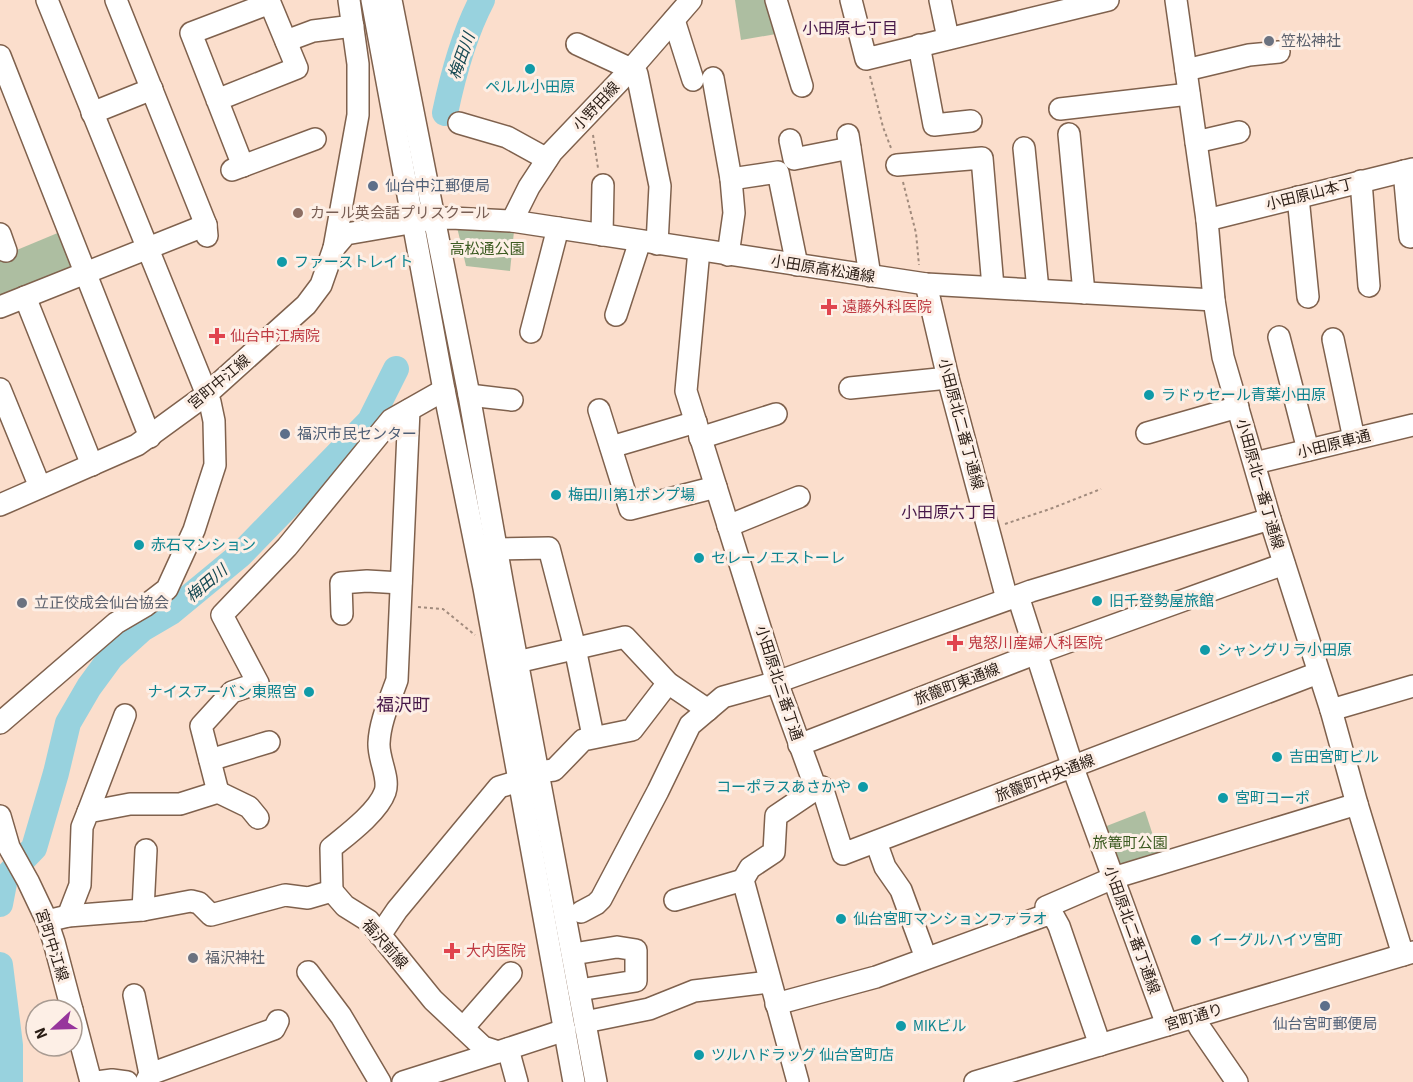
<svg xmlns="http://www.w3.org/2000/svg" width="1413" height="1082" viewBox="0 0 1413 1082" font-family="'Source Sans 3','Noto Sans JP',sans-serif">
	<rect width="100%" height="100%" fill="#fbdecc"/>
	<!-- green -->
	<g fill="#adbea1">
		<polygon points="735,0 772,0 782,33 741,40"/>
		<polygon points="457,227 514,231 510,271 466,266"/>
		<polygon points="60,232 75,271 0,301 0,257"/>
		<polygon points="1145,811 1161,860 1117,875 1099,829"/>
	</g>
	<g fill="none" stroke-linecap="round" stroke-linejoin="round">
		<!-- river -->
		<g stroke="#98d2de" stroke-width="26">
			<path d="M 445,113 C 453,75 464,34 482,0"/>
			<polyline points="0,904 5,878 34,848 56,773 68,723 89,687 111,657 142,629 171,612 240,555 370,421 396,369"/>
			<polyline points="0,965 10,1045 10,1082"/>
		</g>
		<defs>
			<g id="minor">
				<polyline points="116,0 206,225 207,236"/>
				<polyline points="372,0 444,390 484,588 574,1082"/>
				<polyline points="391,0 469,395 503,586 596,1082"/>
				<polyline points="776,0 802,86"/>
				<polyline points="851,0 866,59 1108,0"/>
				<polyline points="940,0 948,38"/>
				<polyline points="1176,0 1207,220 1214,300 1223,357 1270,519 1331,710 1357,804 1403,955"/>
				<polyline points="674,20 693,80"/>
				<polyline points="286,41 313,31 353,26"/>
				<polyline points="577,44 631,69 637,74 660,186 657,244"/>
				<polyline points="919,45 934,125 971,121"/>
				<polyline points="0,56 150,437"/>
				<polyline points="1186,70 1249,55 1279,52"/>
				<polyline points="713,78 731,179 734,213 728,255"/>
				<polyline points="217,100 297,68 270,3 191,33 243,166"/>
				<polyline points="1060,109 1189,94"/>
				<polyline points="92,113 152,89"/>
				<polyline points="459,123 507,137 547,159"/>
				<polyline points="1069,134 1084,293"/>
				<polyline points="848,135 870,276"/>
				<polyline points="790,140 794,159 850,148"/>
				<polyline points="1196,142 1239,132"/>
				<polyline points="1024,148 1038,290"/>
				<polyline points="897,165 982,158 993,287"/>
				<polyline points="232,170 315,139"/>
				<polyline points="1404,171 1410,237"/>
				<polyline points="731,179 778,172 797,265"/>
				<polyline points="1361,181 1369,286"/>
				<polyline points="1298,197 1308,297"/>
				<polyline points="1207,220 1413,169"/>
				<polyline points="512,221 529,187 552,152 631,69 691,0"/>
				<polyline points="0,234 6,251"/>
				<polyline points="602,235 603,185"/>
				<polyline points="334,248 358,115 358,64 349,0"/>
				<polyline points="699,250 686,391 777,682 816,789"/>
				<polyline points="926,284 948,378 1007,599"/>
				<polyline points="25,297 92,465"/>
				<polyline points="0,307 206,225"/>
				<polyline points="616,315 640,241"/>
				<polyline points="531,332 558,228"/>
				<polyline points="1279,337 1308,450"/>
				<polyline points="1333,339 1354,439"/>
				<polyline points="850,388 948,378"/>
				<polyline points="0,389 40,487"/>
				<polyline points="469,395 512,400"/>
				<polyline points="599,410 630,509 716,487"/>
				<polyline points="1147,433 1238,407"/>
				<polyline points="700,438 776,414"/>
				<polyline points="611,447 696,422"/>
				<polyline points="1255,463 1413,425"/>
				<polyline points="0,505 137,445 207,394 306,305 321,285 334,248 346,234 433,219 451,218 512,221 926,284 1214,300"/>
				<polyline points="728,526 799,497"/>
				<polyline points="496,549 549,548 575,648 593,736"/>
				<polyline points="1018,596 1073,768 1167,1025"/>
				<polyline points="342,614 341,583 367,581 401,583"/>
				<polyline points="517,662 625,637 668,683 708,710"/>
				<polyline points="1331,710 1413,686"/>
				<polyline points="0,723 116,623 145,606 167,589 194,530 215,465 214,421 210,402 47,0"/>
				<polyline points="799,745 1037,653 1284,564"/>
				<polyline points="210,760 269,742"/>
				<polyline points="538,772 554,770 583,740 632,730 668,683"/>
				<polyline points="816,789 822,787 843,854 1318,673"/>
				<polyline points="218,792 201,726 232,692 258,683 222,615 287,547 391,420 444,390"/>
				<polyline points="88,812 125,715"/>
				<polyline points="0,816 9,847 28,881 47,921 54,942 72,1010"/>
				<polyline points="876,842 885,867 901,890 926,958"/>
				<path d="M 332,891 L 331,848 C 347,835 378,812 385,792 C 390,778 378,759 379,743 C 380,721 390,700 397,680 L 409,410"/>
				<polyline points="675,900 743,880"/>
				<polyline points="143,910 146,850"/>
				<polyline points="581,912 596,904 601,899 658,791 690,725 723,697 777,682 1031,591 1270,519"/>
				<polyline points="1046,915 1046,907 1113,878 1357,804"/>
				<polyline points="68,916 80,885 82,827 88,812 130,804 180,804 218,792 249,807 258,818"/>
				<polyline points="47,921 68,916 143,910 191,901 199,903 211,915 285,895 308,898 332,891 345,906 369,921 433,1000 483,1047 498,1052 565,1030"/>
				<polyline points="380,935 397,910 499,787 519,781"/>
				<polyline points="573,954 617,947 636,950 636,981 579,990"/>
				<polyline points="308,972 341,1016 380,1082"/>
				<polyline points="134,995 150,1074"/>
				<polyline points="776,1004 876,977 1046,915 1054,917 1059,926 1100,1045"/>
				<polyline points="72,1010 91,1082"/>
				<polyline points="1194,1017 1200,1028 1237,1082"/>
				<polyline points="585,1022 649,1009 694,991 769,982"/>
				<polyline points="463,1028 511,973"/>
				<polyline points="508,1049 517,1082"/>
				<polyline points="97,1082 112,1080 127,1082"/>
				<polyline points="146,1082 150,1074 274,1029 278,1021"/>
				<polyline points="403,1082 498,1052"/>
				<polyline points="798,1082 743,880 750,868 774,852 776,816 816,789"/>
				<polyline points="975,1082 1413,952"/>
			</g>
		</defs>
		<!-- minor casing -->
		<use href="#minor" stroke="#7f614d" stroke-width="24"/>
		<!-- path -->
		<g stroke="#a18b7d" stroke-width="2" stroke-dasharray="3 3" stroke-linecap="butt">
			<polyline points="870,76 883,127 891,148"/>
			<polyline points="593,135 598,168"/>
			<polyline points="903,182 916,233 919,265"/>
			<polyline points="1005,524 1050,509 1101,489"/>
			<polyline points="418,607 443,609 475,635"/>
		</g>
		<!-- minor -->
		<use href="#minor" stroke="#fff" stroke-width="21"/>
	</g>
	<!-- markers -->
	<g fill="#6b7280" stroke="#fdefe6" stroke-width="2">
		<circle cx="1269" cy="41" r="6"/>
		<circle cx="22" cy="603" r="6"/>
		<circle cx="193" cy="958" r="6"/>
	</g>
	<g fill="#0f9aa8" stroke="#fdefe6" stroke-width="2">
		<circle cx="530" cy="69" r="6"/>
		<circle cx="282" cy="262" r="6"/>
		<circle cx="1149" cy="395" r="6"/>
		<circle cx="556" cy="495" r="6"/>
		<circle cx="139" cy="545" r="6"/>
		<circle cx="699" cy="558" r="6"/>
		<circle cx="1097" cy="601" r="6"/>
		<circle cx="1205" cy="650" r="6"/>
		<circle cx="309" cy="692" r="6"/>
		<circle cx="1277" cy="757" r="6"/>
		<circle cx="863" cy="787" r="6"/>
		<circle cx="1223" cy="798" r="6"/>
		<circle cx="841" cy="919" r="6"/>
		<circle cx="1196" cy="940" r="6"/>
		<circle cx="901" cy="1026" r="6"/>
		<circle cx="699" cy="1055" r="6"/>
	</g>
	<g fill="#5c6f8a" stroke="#fdefe6" stroke-width="2">
		<circle cx="373" cy="186" r="6"/>
		<circle cx="285" cy="434" r="6"/>
		<circle cx="1325" cy="1006" r="6"/>
	</g>
	<circle fill="#8d6e63" stroke="#fdefe6" stroke-width="2" cx="298" cy="213" r="6"/>
	<g fill="#e0444e" stroke="#fdefe6" stroke-width="2">
		<path d="M826 298h6v6h6v6h-6v6h-6v-6h-6v-6h6z"/>
		<path d="M214 327h6v6h6v6h-6v6h-6v-6h-6v-6h6z"/>
		<path d="M952 634h6v6h6v6h-6v6h-6v-6h-6v-6h6z"/>
		<path d="M449 942h6v6h6v6h-6v6h-6v-6h-6v-6h6z"/>
	</g>
	<g text-anchor="middle" stroke-width="6" stroke-linejoin="round" paint-order="stroke">
		<!-- worship labels -->
		<g font-size="15" fill="#5b616d" stroke="#fdefe6" text-anchor="start">
			<text x="1281" y="46">笠松神社</text>
			<text x="34" y="608">立正佼成会仙台協会</text>
			<text x="205" y="963">福沢神社</text>
		</g>
		<!-- culture labels -->
		<g font-size="15" fill="#0d838f" stroke="#fdefe6" text-anchor="start">
			<text x="530" y="92" text-anchor="middle">ペルル小田原</text>
			<text x="294" y="267">ファーストレイト</text>
			<text x="1161" y="400">ラドゥセール青葉小田原</text>
			<text x="568" y="500">梅田川第1ポンプ場</text>
			<text x="151" y="550">赤石マンション</text>
			<text x="711" y="563">セレーノエストーレ</text>
			<text x="1109" y="606">旧千登勢屋旅館</text>
			<text x="1217" y="655">シャングリラ小田原</text>
			<text x="297" y="697" text-anchor="end">ナイスアーバン東照宮</text>
			<text x="1289" y="762">吉田宮町ビル</text>
			<text x="851" y="792" text-anchor="end">コーポラスあさかや</text>
			<text x="1235" y="803">宮町コーポ</text>
			<text x="853" y="924">仙台宮町マンションファラオ</text>
			<text x="1208" y="945">イーグルハイツ宮町</text>
			<text x="913" y="1031">MIKビル</text>
			<text x="711" y="1060">ツルハドラッグ 仙台宮町店</text>
		</g>
		<!-- street labels -->
		<g font-size="15" fill="#291c14" stroke="#fdefe6">
			<text transform="translate(596 106) rotate(-47)" y="5">小野田線</text>
			<text transform="translate(1310 194) rotate(-14)" y="5">小田原山本丁</text>
			<text transform="translate(823 269) rotate(9)" y="5">小田原高松通線</text>
			<text transform="translate(219 382) rotate(-40)" y="5">宮町中江線</text>
			<text transform="translate(961 424) rotate(75)" y="5">小田原北二番丁通線</text>
			<text transform="translate(1334 444) rotate(-14)" y="5">小田原車通</text>
			<text transform="translate(1260 484) rotate(74)" y="5">小田原北一番丁通線</text>
			<text transform="translate(779 683) rotate(72)" y="5">小田原北三番丁通</text>
			<text transform="translate(957 684) rotate(-21)" y="5">旅籠町東通線</text>
			<text transform="translate(1045 778) rotate(-21)" y="5">旅籠町中央通線</text>
			<text transform="translate(1132 930) rotate(70)" y="5">小田原北二番丁通線</text>
			<text transform="translate(385 944) rotate(48)" y="5">福沢前線</text>
			<text transform="translate(52 945) rotate(72)" y="5">宮町中江線</text>
			<text transform="translate(1194 1017) rotate(-17)" y="5">宮町通り</text>
		</g>
		<!-- service labels -->
		<g font-size="15" fill="#4e5e75" stroke="#fdefe6" text-anchor="start">
			<text x="385" y="191">仙台中江郵便局</text>
			<text x="297" y="439">福沢市民センター</text>
			<text x="1325" y="1029" text-anchor="middle">仙台宮町郵便局</text>
		</g>
		<!-- education labels -->
		<g font-size="15" fill="#785e54" stroke="#fdefe6" text-anchor="start">
			<text x="310" y="218">カール英会話プリスクール</text>
		</g>
		<!-- park labels -->
		<g font-size="15" fill="#3c5b21" stroke="#fdefe6">
			<text x="487" y="254">高松通公園</text>
			<text x="1130" y="848">旅篭町公園</text>
		</g>
		<!-- health labels -->
		<g font-size="15" fill="#be3a42" stroke="#fdefe6" text-anchor="start">
			<text x="842" y="312">遠藤外科医院</text>
			<text x="230" y="341">仙台中江病院</text>
			<text x="968" y="648">鬼怒川産婦人科医院</text>
			<text x="466" y="956">大内医院</text>
		</g>
		<!-- neighbourhood labels -->
		<g font-size="16" fill="#471849" stroke="#fdefe6">
			<text x="850" y="34">小田原七丁目</text>
			<text x="949" y="518">小田原六丁目</text>
		</g>
		<!-- water labels -->
		<g font-size="16" font-style="italic" fill="#164953" stroke="#fdefe6">
			<text transform="translate(461 56) rotate(-70)" y="6">梅田川</text>
			<text transform="translate(206 583) rotate(-40)" y="6">梅田川</text>
		</g>
		<!-- quarter labels -->
		<g font-size="18" fill="#471849" stroke="#fdefe6">
			<text x="403" y="711">福沢町</text>
		</g>
	</g>
	<!-- north arrow -->
	<g transform="translate(54 1028) rotate(248)"><circle r="28" fill="#fdefe6" stroke="#a89b92" stroke-width="1.5"/>
	<path d="M0-4.5L10 22L0 15L-10 22Z" fill="#97359c"/>
	<text y="-9" font-size="16" font-weight="bold" text-anchor="middle" fill="#291c14">N</text>
	</g>
</svg>
